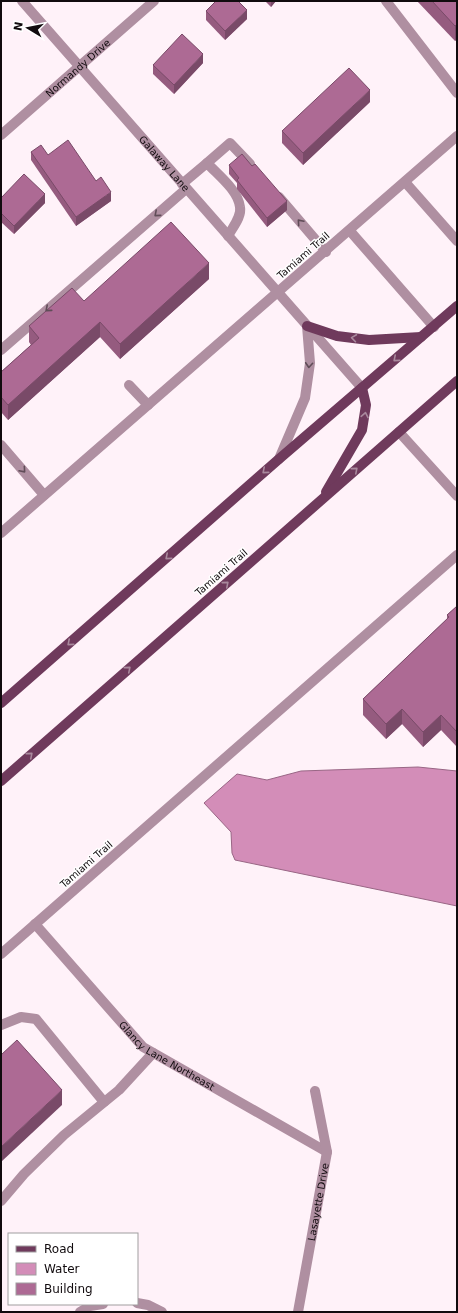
<svg xmlns="http://www.w3.org/2000/svg" width="458" height="1313" viewBox="0 0 458 1313" font-family="'DejaVu Sans',sans-serif">
	<rect width="100%" height="100%" fill="#fff2f9"/>
	<!-- water -->
	<polygon fill="#d38db8" stroke="#996685" points="418,767 457,771 457,906 235,860 232,853 231,832 204,803 237,774 267,780 301,771"/>
	<g fill="none" stroke-linecap="round" stroke-linejoin="round">
		<!-- service -->
		<g stroke="#af8fa1" stroke-width="10">
			<polyline points="386,1 457,93"/>
			<polyline points="207,163 230,143 250,164"/>
			<polyline points="405,182 457,241"/>
			<path d="M 182,184 L 207,163 C 218,175 238,190 240,207 C 242,217 232,228 228,236"/>
			<polyline points="279,197 326,252"/>
			<polyline points="350,231 434,327"/>
			<polyline points="1,350 186,189"/>
			<polyline points="129,385 148,405"/>
			<polyline points="1,445 44,495"/>
			<polyline points="1,1025 21,1017 36,1019 104,1102"/>
			<polyline points="1,1201 24,1174 64,1135 119,1090 153,1053"/>
		</g>
		<!-- minor -->
		<g stroke="#af8fa1" stroke-width="10">
			<path id="s1" d="M 22,1 L 362,388"/>
			<path id="s2" d="M 1,135 L 154,1"/>
			<polyline points="399,432 457,496"/>
			<polyline points="279,459 305,398 310,363 307,326"/>
			<polyline points="1,533 457,136"/>
			<path id="s3" d="M 35,924 L 143,1047 L 327,1152"/>
			<polyline points="1,954 457,555"/>
			<polyline points="137,1303 148,1305 162,1312"/>
			<polyline points="80,1312 90,1306 103,1304"/>
			<path id="s4" d="M 298,1312 L 327,1152 L 315,1091"/>
		</g>
		<!-- primary -->
		<g stroke="#6f3a5c" stroke-width="10">
			<polyline points="307,326 337,336 369,340 421,337"/>
			<polyline points="326,492 362,430 366,405 362,388"/>
			<polyline points="1,703 279,459 457,306"/>
			<polyline points="1,781 457,381"/>
		</g>
	</g>
	<!-- wall -->
	<g fill="#955b7f">
		<polygon points="265,1 276,1 271,7"/>
		<polygon points="417,1 457,1 457,39 455,41"/>
		<polygon points="206,11 247,19 225,40 206,20"/>
		<polygon points="203,63 174,94 153,74 153,65"/>
		<polygon points="370,102 303,165 282,143 282,131"/>
		<polygon points="31,152 48,155 111,201 76,226 31,160"/>
		<polygon points="229,165 287,210 267,227 237,189 237,183 229,174"/>
		<polygon points="1,198 45,203 14,234 1,222"/>
		<polygon points="209,279 120,359 100,337 8,420 1,412 1,372 31,345 29,342 29,326 84,301"/>
		<polygon points="457,606 457,747 441,730 423,747 402,724 386,739 363,715 363,699 447,619 447,615"/>
	</g>
	<!-- shaded-wall -->
	<g fill="#794a68">
		<polygon points="271,1 276,1 271,7"/>
		<polygon points="247,10 247,19 225,40 225,31"/>
		<polygon points="457,24 457,39 455,41 455,26"/>
		<polygon points="203,54 203,63 174,94 174,85"/>
		<polygon points="370,90 370,102 303,165 303,153"/>
		<polygon points="111,192 111,201 76,226 76,217"/>
		<polygon points="45,194 45,203 14,234 14,226"/>
		<polygon points="287,201 287,210 267,227 267,218"/>
		<polygon points="209,263 209,279 120,359 120,344"/>
		<polygon points="100,322 100,337 8,420 8,405"/>
		<polygon points="402,709 402,724 386,739 386,724"/>
		<polygon points="441,715 441,730 423,747 423,732"/>
		<polygon points="62,1090 62,1105 1,1162 1,1147"/>
	</g>
	<!-- building -->
	<g fill="#ad6a94" stroke="#794a68">
		<polygon points="216,1 238,1 247,10 225,31 206,11"/>
		<polygon points="432,1 457,1 457,24 455,26"/>
		<polygon points="182,34 203,54 174,85 153,65"/>
		<polygon points="349,68 370,90 303,153 282,131"/>
		<polygon points="68,140 96,181 101,177 111,192 76,217 31,152 41,145 48,155"/>
		<polygon points="242,154 252,166 255,164 287,201 267,218 237,180 239,178 229,165"/>
		<polygon points="24,174 45,194 14,226 1,213 1,198"/>
		<polygon points="171,222 209,263 120,344 100,322 8,405 1,397 1,372 39,338 29,326 72,288 84,301"/>
		<polygon points="457,606 457,732 441,715 423,732 402,709 386,724 363,699 449,617 447,615"/>
		<polygon points="17,1040 62,1090 1,1147 1,1055"/>
	</g>
	<!-- one-way arrows -->
	<defs><path id="oneway-chevron" d="M-2-3.5L2.5 0L-2 3.5" fill="none" stroke-width="1.6" stroke-linecap="round" stroke-linejoin="round"/></defs>
	<g stroke="#604d58">
		<use href="#oneway-chevron" transform="translate(157 214) rotate(139)"/>
		<use href="#oneway-chevron" transform="translate(300 222) rotate(-131)"/>
		<use href="#oneway-chevron" transform="translate(48 309) rotate(139)"/>
		<use href="#oneway-chevron" transform="translate(309 365) rotate(94)"/>
		<use href="#oneway-chevron" transform="translate(23 470) rotate(49)"/>
	</g>
	<g stroke="#a9899d">
		<use href="#oneway-chevron" transform="translate(354 338) rotate(-172)"/>
		<use href="#oneway-chevron" transform="translate(396 359) rotate(139)"/>
		<use href="#oneway-chevron" transform="translate(365 415) rotate(-79)"/>
		<use href="#oneway-chevron" transform="translate(355 470) rotate(-41)"/>
		<use href="#oneway-chevron" transform="translate(265 471) rotate(139)"/>
		<use href="#oneway-chevron" transform="translate(168 557) rotate(139)"/>
		<use href="#oneway-chevron" transform="translate(226 584) rotate(-41)"/>
		<use href="#oneway-chevron" transform="translate(70 643) rotate(139)"/>
		<use href="#oneway-chevron" transform="translate(128 669) rotate(-41)"/>
		<use href="#oneway-chevron" transform="translate(30 755) rotate(-41)"/>
	</g>
	<g text-anchor="middle" stroke-width="3" stroke-linejoin="round" paint-order="stroke">
		<!-- street labels -->
		<g font-size="10" fill="#110b0e" stroke="#fff">
			<text dy="4" stroke="none"><textPath href="#s2" startOffset="102">Normandy Drive</textPath></text>
			<text dy="4" stroke="none"><textPath href="#s1" startOffset="216">Galaway Lane</textPath></text>
			<text transform="translate(303 255) rotate(-41)" y="4">Tamiami Trail</text>
			<text transform="translate(221 572) rotate(-41)" y="4">Tamiami Trail</text>
			<text transform="translate(86 864) rotate(-41)" y="4">Tamiami Trail</text>
			<text dy="4" stroke="none"><textPath href="#s3" startOffset="188">Glancy Lane Northeast</textPath></text>
			<text dy="4" stroke="none"><textPath href="#s4" startOffset="112">Lasayette Drive</textPath></text>
		</g>
	</g>
	<!-- border -->
	<rect width="458" height="1313" fill="none" stroke="#110b0e" stroke-width="4"/>
	<!-- legend -->
	<rect x="8" y="1233" width="130" height="72" fill="#ffffff" stroke="#a09d9f"/>
	<rect x="16" y="1246" width="20" height="6" fill="#6f3a5c" stroke="#a09d9f"/>
	<text x="44" y="1253" font-size="12" fill="#110b0e">Road</text>
	<rect x="16" y="1263" width="20" height="12" fill="#d38db8" stroke="#a09d9f"/>
	<text x="44" y="1273" font-size="12" fill="#110b0e">Water</text>
	<rect x="16" y="1283" width="20" height="12" fill="#ad6a94" stroke="#a09d9f"/>
	<text x="44" y="1293" font-size="12" fill="#110b0e">Building</text>
	<!-- north arrow -->
	<g transform="translate(28 28) rotate(280)" stroke="#ffffff" stroke-width="3" paint-order="stroke">
	<path d="M0-3L7 15L0 10L-7 15Z" fill="#110b0e"/>
	<text y="-6" font-size="11" font-weight="bold" text-anchor="middle" fill="#110b0e">N</text>
	</g>
</svg>
